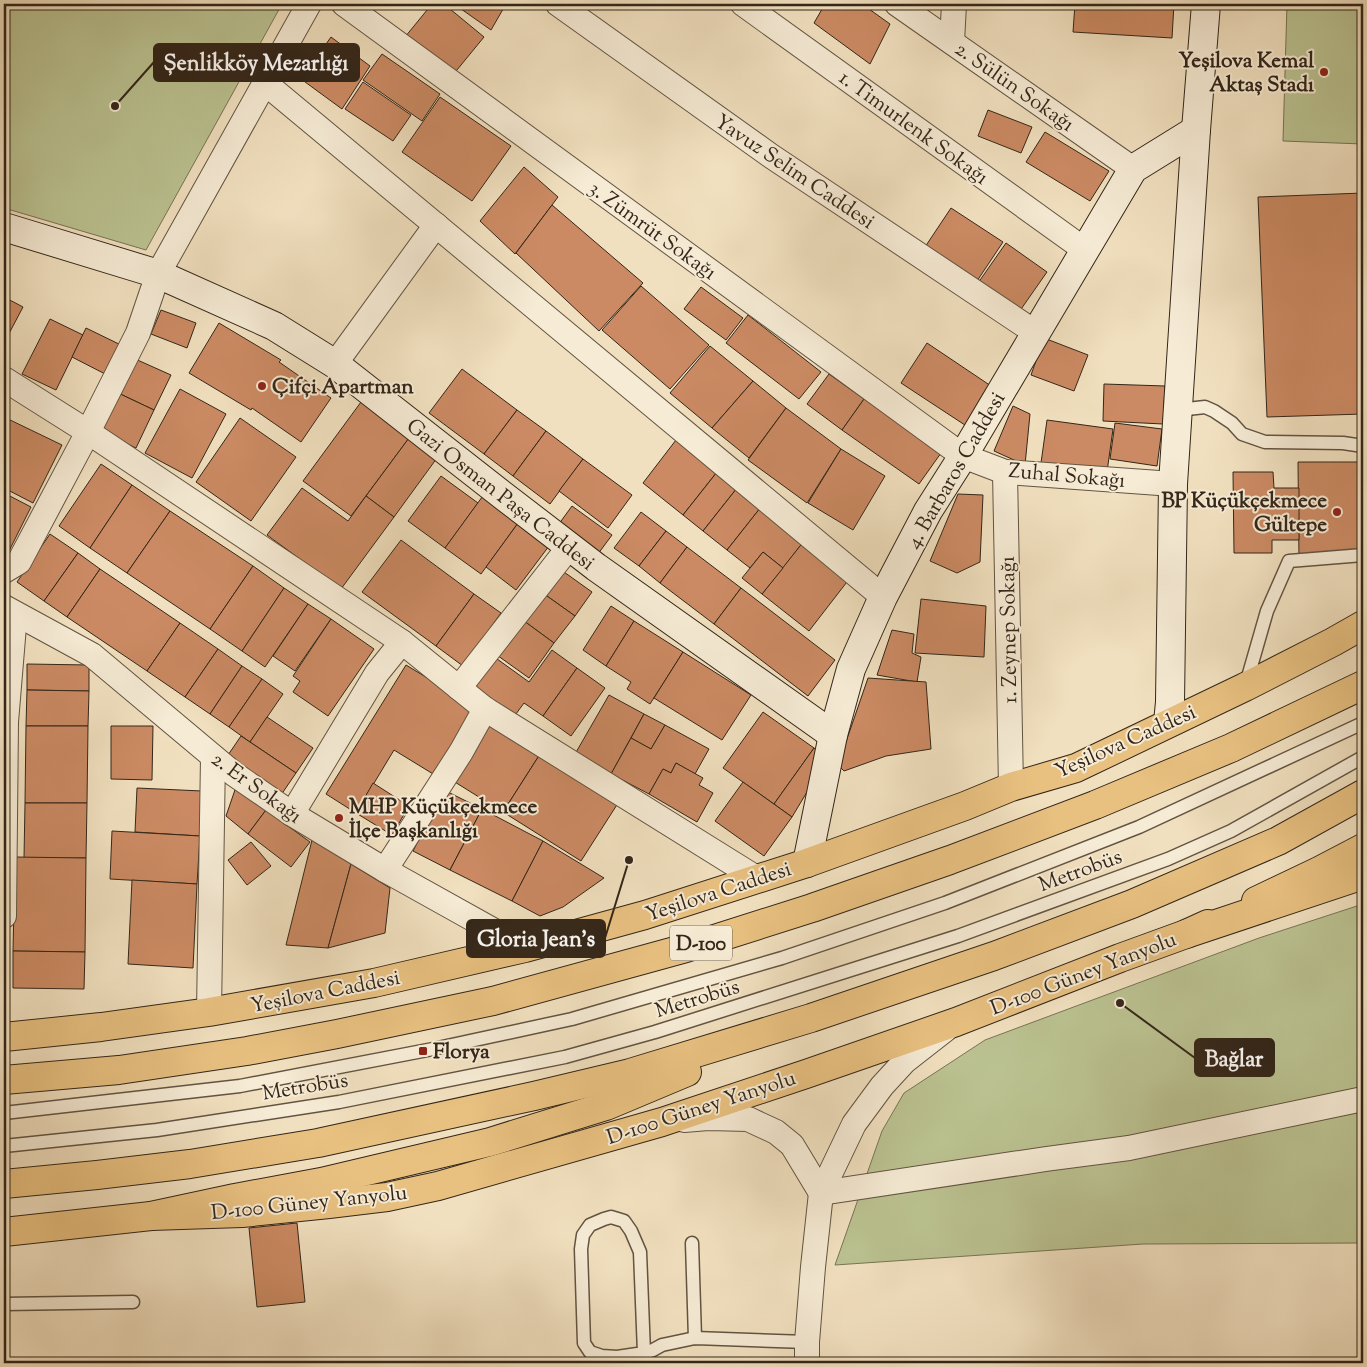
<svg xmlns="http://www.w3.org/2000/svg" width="1367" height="1367" viewBox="0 0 1367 1367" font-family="'Sorts Mill Goudy',serif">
	<rect width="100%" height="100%" fill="#f1e0bf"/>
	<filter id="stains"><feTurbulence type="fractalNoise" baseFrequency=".004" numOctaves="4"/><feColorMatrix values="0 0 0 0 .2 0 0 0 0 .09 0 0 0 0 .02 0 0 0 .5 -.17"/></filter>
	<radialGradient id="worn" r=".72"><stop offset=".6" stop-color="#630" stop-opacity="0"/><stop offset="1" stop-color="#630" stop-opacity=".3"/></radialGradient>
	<!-- green -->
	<g fill="#bbc291" stroke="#777455">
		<polygon points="4,4 282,4 146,250 4,208"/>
		<polygon points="1287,4 1363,4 1363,144 1283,141"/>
		<polygon points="1363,904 1363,1243 1143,1244 835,1265 882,1131 904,1093 985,1040 1259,938"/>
	</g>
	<!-- building -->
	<g fill="#cb8a63" stroke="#332619">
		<polygon points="432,4 444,4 484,37 452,76 405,37"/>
		<polygon points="454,4 506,4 491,30"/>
		<polygon points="825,4 862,4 890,24 870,64 814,23"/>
		<polygon points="1075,4 1174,4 1172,38 1073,32"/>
		<polygon points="331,37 370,66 342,109 301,79"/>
		<polygon points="382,54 440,94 422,121 363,80"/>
		<polygon points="363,82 411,115 393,141 345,109"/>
		<polygon points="440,97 511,146 472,201 402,152"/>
		<polygon points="988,110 1032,127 1021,153 978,136"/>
		<polygon points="1045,132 1109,171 1090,201 1026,162"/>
		<polygon points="524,167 558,197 515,254 480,221"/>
		<polygon points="1363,193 1363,414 1267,417 1258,197"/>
		<polygon points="552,205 643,283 599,331 516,253"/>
		<polygon points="951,208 1003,242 977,281 925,247"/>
		<polygon points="1006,243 1047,272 1019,312 978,283"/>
		<polygon points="641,286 709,345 670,389 602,330"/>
		<polygon points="701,287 743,318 726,340 684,309"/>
		<polygon points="4,297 23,307 4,343"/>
		<polygon points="161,310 196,323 187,348 151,334"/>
		<polygon points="748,315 821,372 799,399 726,343"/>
		<polygon points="50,319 83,335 56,390 22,374"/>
		<polygon points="219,323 281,360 279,362 331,398 301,442 252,408 251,410 189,373"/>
		<polygon points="86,328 123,346 109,376 72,357"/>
		<polygon points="1044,338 1088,355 1074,391 1031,375"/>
		<polygon points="927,343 1000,392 974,431 901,383"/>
		<polygon points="710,346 753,381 712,428 670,393"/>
		<polygon points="133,358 171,375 154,410 116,392"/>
		<polygon points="462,369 517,410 484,454 429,413"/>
		<polygon points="829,374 864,399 842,430 807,404"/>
		<polygon points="753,381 786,408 749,458 712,428"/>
		<polygon points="1104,384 1165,386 1163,424 1103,421"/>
		<polygon points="180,389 226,414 192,478 145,453"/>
		<polygon points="116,392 154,410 136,448 98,430"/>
		<polygon points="869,392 946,446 919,484 842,430"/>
		<polygon points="361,402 409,438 351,516 303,481"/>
		<polygon points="1013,406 1030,414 1025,465 994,451"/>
		<polygon points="786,408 841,449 807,503 748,460"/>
		<polygon points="517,410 546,431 513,476 484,454"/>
		<polygon points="6,418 62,445 33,503 4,488 4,422"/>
		<polygon points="240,418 296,457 251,521 196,482"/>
		<polygon points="1047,420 1113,429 1107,472 1041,463"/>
		<polygon points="1115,423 1162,429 1157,466 1110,459"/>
		<polygon points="546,431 583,459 550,504 513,476"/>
		<polygon points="409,438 437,458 394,517 366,496"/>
		<polygon points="676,440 717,472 683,515 643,483"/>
		<polygon points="841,449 885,476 853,530 808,503"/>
		<polygon points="583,459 632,495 608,528 559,491"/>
		<polygon points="1298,462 1363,462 1363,561 1299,561"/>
		<polygon points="101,464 132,485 90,548 59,526"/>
		<polygon points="717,472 737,488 703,531 683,515"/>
		<polygon points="1233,472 1273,472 1274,488 1299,488 1299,540 1272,540 1272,553 1234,553"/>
		<polygon points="441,476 478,503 445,548 408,521"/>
		<polygon points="132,485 170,511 127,573 90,548"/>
		<polygon points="302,488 348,521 366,496 394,517 341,589 267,535"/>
		<polygon points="737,488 761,507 727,550 703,531"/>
		<polygon points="4,493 31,507 8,553 4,551"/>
		<polygon points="485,493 521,519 481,574 445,548"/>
		<polygon points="958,494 983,495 980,562 957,573 930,561"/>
		<polygon points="572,506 612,535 595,558 556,528"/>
		<polygon points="761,507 804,541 783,568 763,552 750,568 727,550"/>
		<polygon points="170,511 253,566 210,629 127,573"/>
		<polygon points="641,512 666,531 639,566 614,548"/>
		<polygon points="521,519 552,542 516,590 486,567"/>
		<polygon points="666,531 687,547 660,583 639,566"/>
		<polygon points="50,534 78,553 44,601 17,582"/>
		<polygon points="401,540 474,594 436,646 362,592"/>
		<polygon points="804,541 850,578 809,631 762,594"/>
		<polygon points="687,547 741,588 714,624 660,583"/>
		<polygon points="763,552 783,568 762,594 742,578"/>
		<polygon points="78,553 100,569 67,617 44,601"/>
		<polygon points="253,566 284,588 242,651 210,629"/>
		<polygon points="557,567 592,592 575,616 540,591"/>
		<polygon points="100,569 180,623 147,671 67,617"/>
		<polygon points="284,588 308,604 265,667 242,651"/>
		<polygon points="741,588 835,660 808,696 714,624"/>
		<polygon points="540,591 575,616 554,643 520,618"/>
		<polygon points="474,594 501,613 463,666 436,646"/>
		<polygon points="921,599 986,606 984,657 915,653"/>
		<polygon points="308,604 331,619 295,671 273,656"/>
		<polygon points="611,606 634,621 606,666 583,650"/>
		<polygon points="520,618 554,643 529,678 494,653"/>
		<polygon points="331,619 374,649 328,716 293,692 300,681 293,676"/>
		<polygon points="634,621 683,652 650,704 627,689 631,682 606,666"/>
		<polygon points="180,623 218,649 185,697 147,671"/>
		<polygon points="892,630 914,634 912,653 921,657 917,682 877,675"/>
		<polygon points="218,649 242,666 210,714 185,697"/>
		<polygon points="552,650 577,668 543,716 524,703 513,718 470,688 493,656 529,682"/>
		<polygon points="683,652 751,695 722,740 654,698"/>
		<polygon points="27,664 89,665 89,691 27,690"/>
		<polygon points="406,665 480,710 438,777 394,750 356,813 326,794"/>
		<polygon points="242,666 262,679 229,727 210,714"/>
		<polygon points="577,668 605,688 571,736 543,716"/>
		<polygon points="868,678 926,682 931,749 886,756 844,771 838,765"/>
		<polygon points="262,679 283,694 250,742 229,727"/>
		<polygon points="27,690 89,691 88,726 26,726"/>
		<polygon points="609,695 644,714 611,774 575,754"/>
		<polygon points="763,712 814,748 774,804 723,768"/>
		<polygon points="644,714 665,725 651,749 631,738"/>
		<polygon points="267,717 313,748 296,773 250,742"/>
		<polygon points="489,718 542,751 503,812 450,779"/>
		<polygon points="665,725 709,749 695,774 676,763 671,773 663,769 649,794 611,774 631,738 651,749"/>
		<polygon points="26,726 88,726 87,803 25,803"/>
		<polygon points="111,726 153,726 152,780 111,779"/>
		<polygon points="241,736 296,773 281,795 226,758"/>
		<polygon points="814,748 828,757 792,817 774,804"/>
		<polygon points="542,751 620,800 581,861 503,812"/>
		<polygon points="676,763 703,778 699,785 713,793 697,822 649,794 663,769 671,773"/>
		<polygon points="743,782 792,817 764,856 715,821"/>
		<polygon points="373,783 409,806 392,835 356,813"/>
		<polygon points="237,784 266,810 248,834 226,816"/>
		<polygon points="137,788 202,791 200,836 135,832"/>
		<polygon points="444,790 482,809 450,870 413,851"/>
		<polygon points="25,803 87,803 86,858 24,858"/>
		<polygon points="482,809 543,841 512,901 450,870"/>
		<polygon points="266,810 310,842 291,867 248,834"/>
		<polygon points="112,831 200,836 197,884 110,879"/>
		<polygon points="313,836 351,864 328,948 286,945"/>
		<polygon points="543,841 604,878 563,907 540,916 512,901"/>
		<polygon points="251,842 271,866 247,885 228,860"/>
		<polygon points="15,857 86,858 85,952 13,951"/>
		<polygon points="351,864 390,888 385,933 328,948"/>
		<polygon points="132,880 197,884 193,968 128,964"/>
		<polygon points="13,951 85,952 84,989 13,988"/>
		<polygon points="297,1223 305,1302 257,1307 249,1228"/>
	</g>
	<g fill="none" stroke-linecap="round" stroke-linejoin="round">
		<defs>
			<g id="lane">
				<polyline points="1178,410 1205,407 1214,411 1232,423 1242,434 1265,442 1343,443 1363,446"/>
				<polyline points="1246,684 1267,611 1289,561 1363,555"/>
				<polyline points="4,1113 240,1086 433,1049 572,1019 782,958 945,903 1139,827 1363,723"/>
				<polyline points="4,1146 157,1130 339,1102 565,1057 655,1032 958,936 1168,859 1231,831 1363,757"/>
				<polyline points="692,1243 695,1338"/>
				<polyline points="4,1304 133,1302"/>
				<polyline points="644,1353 640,1252 631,1231 624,1221 611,1217 604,1219 590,1225 583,1235 581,1249 584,1343 590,1352 602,1356 617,1357 644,1353 653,1350 662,1345 695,1338 807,1342"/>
			</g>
			<g id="street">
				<polyline points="344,4 963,456 1005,472 1173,484"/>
				<polyline points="558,4 771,156 1036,333"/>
				<polyline points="743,4 1085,250"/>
				<polyline points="897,4 1133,169"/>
				<polyline points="952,42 954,4"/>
				<polyline points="265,83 883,597"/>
				<polyline points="335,364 436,225"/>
				<polyline points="4,379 88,432 402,642 485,709 758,879"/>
				<polyline points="1005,472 1011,787"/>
				<polyline points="4,571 19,562 88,432 138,333 158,274 309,4"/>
				<polyline points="4,607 92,655 234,774 292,814 385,870 525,948"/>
				<polyline points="459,688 569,547"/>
				<polyline points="292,814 377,673 402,642"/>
				<polyline points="385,870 461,752 485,709"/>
				<polyline points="4,916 6,722 15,614"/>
				<polyline points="209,1012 213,757"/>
				<polyline points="684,1120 708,1118 748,1119 776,1132 792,1145 821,1193"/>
				<polyline points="821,1193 1046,1159 1129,1148 1363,1099"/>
				<polyline points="807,1363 807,1342 813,1267 821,1193 854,1124 882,1086 905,1061 946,1029"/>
			</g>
			<g id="secondary">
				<polyline points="4,227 158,274 274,326 335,364 501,494 596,567 833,735"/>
				<polyline points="1168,723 1170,702 1173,484 1196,130 1206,4"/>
				<polyline points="807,863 833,735 851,669 883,597 928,511 963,456 1133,169 1196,130"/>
			</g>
			<g id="primary">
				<polyline points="1256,901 1319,871 1363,848"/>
				<polyline points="4,1037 101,1027 209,1012 374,983 525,948 645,915 807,863 965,806 1011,787 1076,768 1245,687 1333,642 1363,625"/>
				<polyline points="4,1232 151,1216 242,1213 329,1204 387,1197 438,1186 662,1122 806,1074 956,1022 1120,958 1186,934 1208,924"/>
			</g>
			<g id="highway">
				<polyline points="1186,934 1363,875"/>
				<polyline points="4,1080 119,1070 247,1051 337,1034 493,1001 686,948 812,908 950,860 1095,805 1231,748 1363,685"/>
				<polyline points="4,1184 97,1175 190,1164 318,1143 534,1096 630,1073 811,1018 994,956 1132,904 1278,841 1363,794"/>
				<polyline points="151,1216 235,1198 321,1182 490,1142 606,1106 687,1072"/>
			</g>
		</defs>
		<!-- lane casing -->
		<use href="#lane" stroke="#625442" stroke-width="15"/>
		<!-- street casing -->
		<use href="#street" stroke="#625442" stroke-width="26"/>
		<!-- secondary casing -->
		<use href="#secondary" stroke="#332619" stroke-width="30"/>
		<!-- primary casing -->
		<use href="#primary" stroke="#332619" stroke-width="30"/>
		<!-- highway casing -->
		<use href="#highway" stroke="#332619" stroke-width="30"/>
		<!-- lane -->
		<use href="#lane" stroke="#f6ebd5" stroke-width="12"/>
		<!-- street -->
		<use href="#street" stroke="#f6ebd5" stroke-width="24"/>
		<!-- secondary -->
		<use href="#secondary" stroke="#f6ebd5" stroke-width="28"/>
		<!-- primary -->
		<use href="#primary" stroke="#e8c080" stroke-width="28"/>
		<!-- highway -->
		<use href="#highway" stroke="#e8c080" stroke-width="28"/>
	</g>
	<!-- markers -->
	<g fill="#8f2418" stroke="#f6ebd5" stroke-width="2">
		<circle cx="1324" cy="72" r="5"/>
		<circle cx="262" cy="386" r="5"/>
		<circle cx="1337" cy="512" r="5"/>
		<circle cx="339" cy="818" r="5"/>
		<rect x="418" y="1046" width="10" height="10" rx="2.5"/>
	</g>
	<g text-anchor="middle" stroke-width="4" stroke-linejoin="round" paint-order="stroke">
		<!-- shield labels -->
		<rect fill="#f6ebd5" stroke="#6e6151" stroke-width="1" x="670" y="925.5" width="62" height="35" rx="4"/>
		<g font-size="20" font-weight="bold" fill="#332619">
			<text x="701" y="950">D-100</text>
		</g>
		<!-- poi labels -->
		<g font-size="21" font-weight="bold" fill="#332619" stroke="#f6ebd5" text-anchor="start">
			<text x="1314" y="67" text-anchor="end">Yeşilova Kemal<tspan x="1314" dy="24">Aktaş Stadı</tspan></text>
			<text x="272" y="393">Çifçi Apartman</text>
			<text x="1327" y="507" text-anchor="end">BP Küçükçekmece<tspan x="1327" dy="24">Gültepe</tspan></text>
			<text x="349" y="813">MHP Küçükçekmece<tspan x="349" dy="24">İlçe Başkanlığı</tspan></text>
			<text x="433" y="1058">Florya</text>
		</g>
		<!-- street labels -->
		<g font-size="21" fill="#332619" stroke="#f6ebd5">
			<text transform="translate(1015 86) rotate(35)" y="7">2. Sülün Sokağı</text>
			<text transform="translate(914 127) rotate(36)" y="7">1. Timurlenk Sokağı</text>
			<text transform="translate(795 171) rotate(34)" y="7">Yavuz Selim Caddesi</text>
			<text transform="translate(653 230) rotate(36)" y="7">3. Zümrüt Sokağı</text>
			<text transform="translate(955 470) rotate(-60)" y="7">4. Barbaros Caddesi</text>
			<text transform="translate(1067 475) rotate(5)" y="7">Zuhal Sokağı</text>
			<text transform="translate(501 494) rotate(38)" y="7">Gazi Osman Paşa Caddesi</text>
			<text transform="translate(1008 630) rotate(-91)" y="7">1. Zeynep Sokağı</text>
			<text transform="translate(1125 741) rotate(-24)" y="7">Yeşilova Caddesi</text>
			<text transform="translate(257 787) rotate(36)" y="7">2. Er Sokağı</text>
			<text transform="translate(1080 870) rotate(-20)" y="7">Metrobüs</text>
			<text transform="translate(718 891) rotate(-18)" y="7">Yeşilova Caddesi</text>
			<text transform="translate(1083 973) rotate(-21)" y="7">D-100 Güney Yanyolu</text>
			<text transform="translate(325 991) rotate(-11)" y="7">Yeşilova Caddesi</text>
			<text transform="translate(697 998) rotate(-17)" y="7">Metrobüs</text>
			<text transform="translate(305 1086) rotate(-9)" y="7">Metrobüs</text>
			<text transform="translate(701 1107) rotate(-18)" y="7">D-100 Güney Yanyolu</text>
			<text transform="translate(309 1202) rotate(-6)" y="7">D-100 Güney Yanyolu</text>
		</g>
	</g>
	<!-- callouts -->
	<path fill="none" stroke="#332619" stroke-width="2" d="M115 106L154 62M629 860L605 938M1120 1003L1195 1058"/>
	<g fill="#332619" stroke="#f6ebd5" stroke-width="2">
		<circle cx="115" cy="106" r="5"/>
		<circle cx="629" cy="860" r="5"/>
		<circle cx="1120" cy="1003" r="5"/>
	</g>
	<g fill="#332619" stroke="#332619" stroke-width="2">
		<rect x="154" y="44" width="205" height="37" rx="5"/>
		<rect x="467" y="920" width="138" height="37" rx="5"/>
		<rect x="1195" y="1039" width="79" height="37" rx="5"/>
	</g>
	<g font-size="22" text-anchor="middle" font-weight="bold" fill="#fff">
		<text x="256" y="70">Şenlikköy Mezarlığı</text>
		<text x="536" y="946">Gloria Jean's</text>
		<text x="1234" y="1066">Bağlar</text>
	</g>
	<!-- margin -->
	<rect width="1367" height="1367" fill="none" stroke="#f1e0bf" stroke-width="20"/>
	<rect x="5" y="5" width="1357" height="1357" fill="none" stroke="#332619" stroke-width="2.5"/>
	<rect x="10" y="10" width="1347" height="1347" fill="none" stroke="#332619"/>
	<rect width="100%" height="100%" filter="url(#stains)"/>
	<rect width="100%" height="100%" fill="url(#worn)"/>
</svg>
